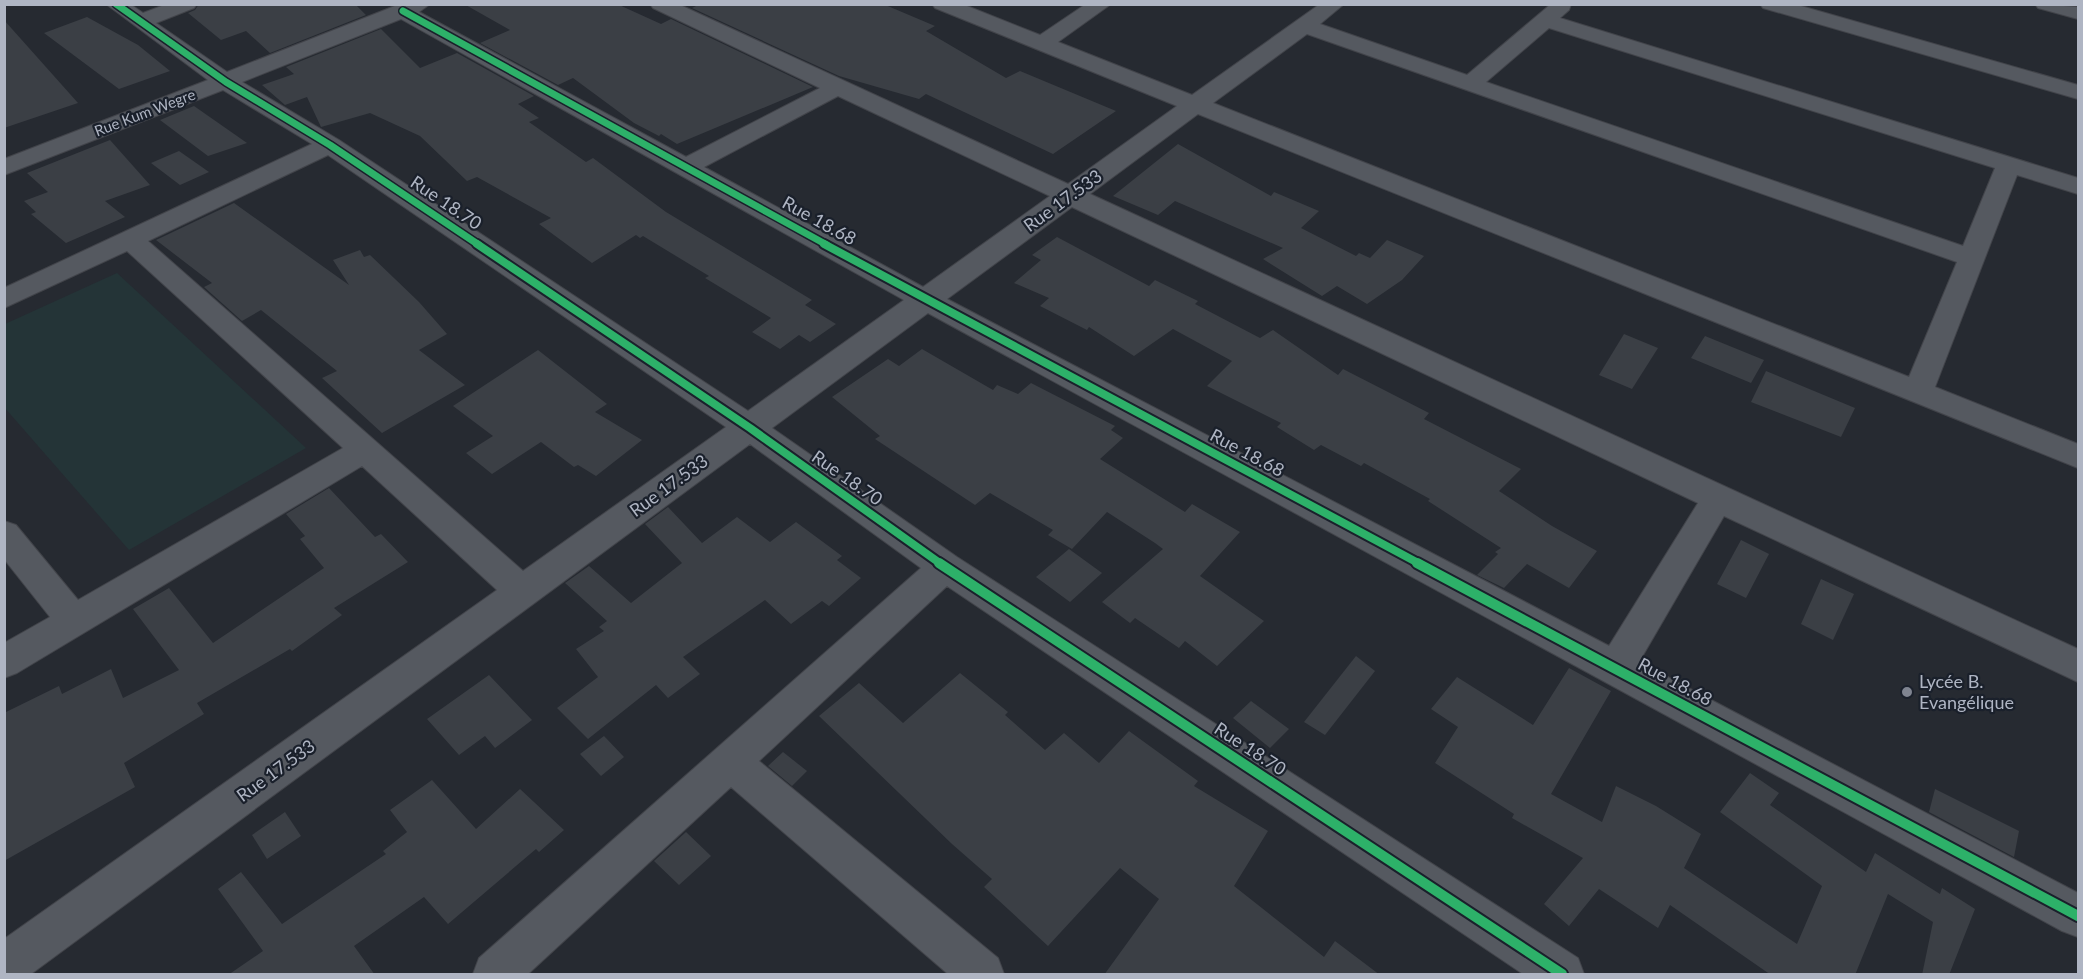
<svg xmlns="http://www.w3.org/2000/svg" width="2083" height="979" viewBox="0 0 2083 979" font-family="Lato,sans-serif">
	<rect width="100%" height="100%" fill="#262a31"/>
	<!-- green -->
	<polygon fill="#243437" points="117,273 306,448 129,550 4,407 5,324"/>
	<!-- building -->
	<g fill="#3b3f45">
		<polygon points="199,4 355,4 366,15 270,53 246,31 221,40 188,13 195,10"/>
		<polygon points="464,4 617,4 661,24 671,19 813,87 677,144 661,134 659,136 634,123 573,78 558,85 480,43 510,30"/>
		<polygon points="700,4 883,4 935,26 926,31 1006,78 1020,71 1116,111 1053,154 926,94 919,99 839,76 692,8"/>
		<polygon points="87,17 138,45 170,71 119,89 44,33"/>
		<polygon points="4,20 78,103 4,128"/>
		<polygon points="381,29 420,68 457,53 534,96 518,104 539,118 529,122 586,162 593,158 666,212 812,300 805,305 836,324 810,342 799,335 780,349 752,332 771,318 705,278 709,276 643,236 640,238 636,235 592,263 539,224 551,218 477,177 467,181 420,136 370,113 321,127 307,97 285,105 262,85 294,74 286,67"/>
		<polygon points="194,106 247,143 208,156 160,120"/>
		<polygon points="110,140 150,185 105,201 125,217 66,243 31,214 36,212 24,201 48,192 27,173"/>
		<polygon points="1178,144 1271,196 1274,192 1319,211 1301,228 1356,256 1359,253 1370,258 1387,240 1424,256 1402,280 1367,304 1337,286 1322,296 1263,259 1283,248 1175,201 1158,215 1113,196"/>
		<polygon points="179,151 209,172 180,185 151,163"/>
		<polygon points="234,203 349,285 333,260 360,250 364,257 370,255 419,302 447,334 419,350 465,385 382,433 322,378 337,371 261,310 242,321 204,287 212,283 156,240"/>
		<polygon points="1057,237 1149,286 1155,280 1198,301 1195,304 1260,338 1273,330 1338,375 1343,369 1429,413 1424,419 1521,469 1499,491 1552,526 1597,551 1569,588 1527,564 1504,588 1477,575 1498,554 1495,552 1501,548 1428,501 1430,499 1364,463 1361,466 1321,445 1314,450 1277,427 1281,423 1207,386 1232,361 1173,329 1134,356 1089,327 1087,330 1040,306 1049,298 1014,283 1041,260 1032,255"/>
		<polygon points="1624,334 1658,348 1632,389 1599,375"/>
		<polygon points="1705,336 1764,360 1751,383 1691,358"/>
		<polygon points="922,349 993,390 997,385 1018,394 1031,383 1115,426 1111,430 1123,438 1100,459 1185,512 1192,504 1240,532 1200,576 1264,621 1217,666 1185,641 1179,648 1135,618 1130,623 1102,602 1163,549 1155,543 1107,512 1072,549 1048,535 1053,530 990,493 975,505 875,439 880,436 832,397 888,359 899,366"/>
		<polygon points="538,350 607,404 595,412 642,440 596,476 578,465 574,467 541,442 492,474 466,453 493,436 453,406"/>
		<polygon points="1766,371 1855,408 1841,437 1751,402"/>
		<polygon points="329,488 375,537 381,534 408,562 334,608 342,615 292,651 290,649 197,703 204,714 124,763 135,787 4,861 4,713 59,686 62,694 111,669 123,698 179,670 133,609 169,588 213,643 324,568 300,539 305,536 286,514"/>
		<polygon points="668,507 702,543 737,517 770,542 796,522 842,556 837,560 861,578 829,606 822,601 791,624 765,600 683,657 700,674 668,698 656,685 588,739 557,708 598,677 576,649 604,631 599,627 607,621 565,583 589,566 631,603 682,563 645,524"/>
		<polygon points="1741,540 1769,554 1746,598 1717,584"/>
		<polygon points="1069,549 1102,573 1070,602 1036,577"/>
		<polygon points="1821,579 1854,594 1833,640 1801,624"/>
		<polygon points="1356,656 1375,671 1325,735 1304,722"/>
		<polygon points="1569,668 1611,691 1551,794 1602,822 1616,786 1656,806 1701,834 1684,868 1797,944 1822,886 1720,812 1750,773 1779,793 1770,805 1866,872 1875,853 1940,894 1942,888 1975,909 1949,975 1922,975 1933,922 1888,894 1855,975 1771,975 1670,905 1658,928 1599,889 1569,926 1544,904 1583,858 1512,818 1514,814 1435,763 1458,727 1431,709 1457,677 1533,725"/>
		<polygon points="960,673 1008,712 1005,715 1045,750 1064,733 1099,763 1129,731 1198,781 1194,786 1268,831 1234,886 1324,957 1335,941 1380,975 1104,975 1159,899 1120,868 1048,946 984,887 992,879 952,844 819,716 859,683 903,723"/>
		<polygon points="489,675 532,720 495,748 485,736 459,755 427,719"/>
		<polygon points="1251,701 1289,729 1270,748 1233,718"/>
		<polygon points="604,736 624,757 601,776 580,754"/>
		<polygon points="783,752 807,771 792,786 768,766"/>
		<polygon points="432,780 476,829 520,789 564,830 539,852 536,849 448,924 424,897 354,946 375,975 228,975 263,951 218,889 241,872 282,924 386,854 383,851 407,832 390,810"/>
		<polygon points="1935,789 2019,831 2014,857 1929,812"/>
		<polygon points="285,812 301,836 267,859 252,835"/>
		<polygon points="686,832 711,856 679,885 654,861"/>
	</g>
	<g fill="none" stroke-linecap="round" stroke-linejoin="round">
		<defs>
			<g id="street">
				<path d="M 106,4 L 130,4 L 143,13 L 167,4 L 197,4 L 194,8 L 156,23 L 227,72 L 400,4 L 430,4 L 419,12 L 686,157 L 820,88 L 653,8 L 650,4 L 678,4 L 1068,184 L 1177,106 L 935,8 L 932,4 L 962,4 L 1040,35 L 1086,4 L 1111,4 L 1058,42 L 1192,95 L 1320,4 L 1344,4 L 1320,24 L 1467,75 L 1551,4 L 1571,4 L 1569,10 L 1560,18 L 2078,178 L 2078,194 L 2017,175 L 1935,387 L 2078,444 L 2078,468 L 1198,114 L 1090,194 L 2078,649 L 2078,682 L 1724,516 L 1639,662 L 2078,893 L 2078,937 L 2062,931 L 928,313 L 772,428 L 957,557 L 1578,958 L 1584,974 L 1523,974 L 947,586 L 759,761 L 998,958 L 1004,974 L 948,974 L 731,787 L 528,974 L 473,974 L 479,958 L 921,568 L 750,444 L 31,974 L 4,974 L 4,939 L 497,590 L 362,466 L 17,673 L 4,678 L 4,643 L 50,617 L 4,559 L 4,521 L 16,525 L 78,600 L 343,448 L 127,251 L 4,308 L 4,288 L 312,144 L 223,90 L 4,175 L 4,159 L 208,80 ZM 401,19 L 904,300 L 748,411 L 339,140 L 242,82 ZM 1549,28 L 1995,168 L 1963,246 L 1486,82 ZM 1307,34 L 1957,262 L 1909,377 L 1213,103 ZM 838,96 L 1050,196 L 923,287 L 704,167 ZM 328,155 L 726,427 L 523,571 L 148,241 ZM 1072,207 L 1698,503 L 1609,646 L 947,299 Z"/>
				<polygon points="1760,4 1794,4 2078,85 2078,99 1763,8"/>
				<polygon points="2035,4 2078,7 2078,19 2038,8"/>
			</g>
		</defs>
		<!-- street casing -->
		<use href="#street" stroke="#42444a" stroke-width="2"/>
		<!-- street -->
		<use href="#street" fill="#555960" fill-rule="evenodd"/>
		<defs>
			<g id="cycleway-far2">
				<polyline points="116,4 226,82 330,145 479,245"/>
				<polyline points="403,11 827,245"/>
			</g>
			<g id="cycleway-far1">
				<polyline points="477,244 750,428 941,564"/>
				<polyline points="824,244 1420,564"/>
			</g>
			<g id="cycleway">
				<polyline points="939,563 1562,974"/>
				<polyline points="1417,563 2078,916"/>
			</g>
		</defs>
		<!-- cycleway-far2 casing -->
		<use href="#cycleway-far2" stroke="#1a202b" stroke-width="10"/>
		<!-- cycleway-far1 casing -->
		<use href="#cycleway-far1" stroke="#1a202b" stroke-width="12"/>
		<!-- cycleway casing -->
		<use href="#cycleway" stroke="#1a202b" stroke-width="14"/>
		<!-- cycleway-far2 -->
		<use href="#cycleway-far2" stroke="#2db169" stroke-width="7"/>
		<!-- cycleway-far1 -->
		<use href="#cycleway-far1" stroke="#2db169" stroke-width="8"/>
		<!-- cycleway -->
		<use href="#cycleway" stroke="#2db169" stroke-width="10"/>
	</g>
	<!-- markers -->
	<circle fill="#7f8490" stroke="#1a202b" stroke-width="2" cx="1907" cy="692" r="6"/>
	<g text-anchor="middle" stroke-width="4.5" stroke-linejoin="round" paint-order="stroke">
		<!-- far-street labels -->
		<g font-size="15" fill="#afb5c3" stroke="#1a202b">
			<text transform="translate(145 113) rotate(-21)" y="5">Rue Kum Wegre</text>
		</g>
		<!-- street labels -->
		<g font-size="18" fill="#afb5c3" stroke="#1a202b">
			<text transform="translate(1063 201) rotate(-36)" y="6">Rue 17.533</text>
			<text transform="translate(446 203) rotate(34)" y="6">Rue 18.70</text>
			<text transform="translate(819 221) rotate(29)" y="6">Rue 18.68</text>
			<text transform="translate(1247 453) rotate(28)" y="6">Rue 18.68</text>
			<text transform="translate(847 478) rotate(35)" y="6">Rue 18.70</text>
			<text transform="translate(669 486) rotate(-36)" y="6">Rue 17.533</text>
			<text transform="translate(1675 682) rotate(28)" y="6">Rue 18.68</text>
			<text transform="translate(1250 749) rotate(33)" y="6">Rue 18.70</text>
			<text transform="translate(276 771) rotate(-36)" y="6">Rue 17.533</text>
		</g>
		<!-- poi labels -->
		<g font-size="18" fill="#afb5c3" stroke="#1a202b" text-anchor="start">
			<text x="1919" y="688">Lycée B.<tspan x="1919" dy="21">Evangélique</tspan></text>
		</g>
	</g>
	<!-- border -->
	<rect width="2083" height="979" fill="none" stroke="#afb5c3" stroke-width="12"/>
</svg>
